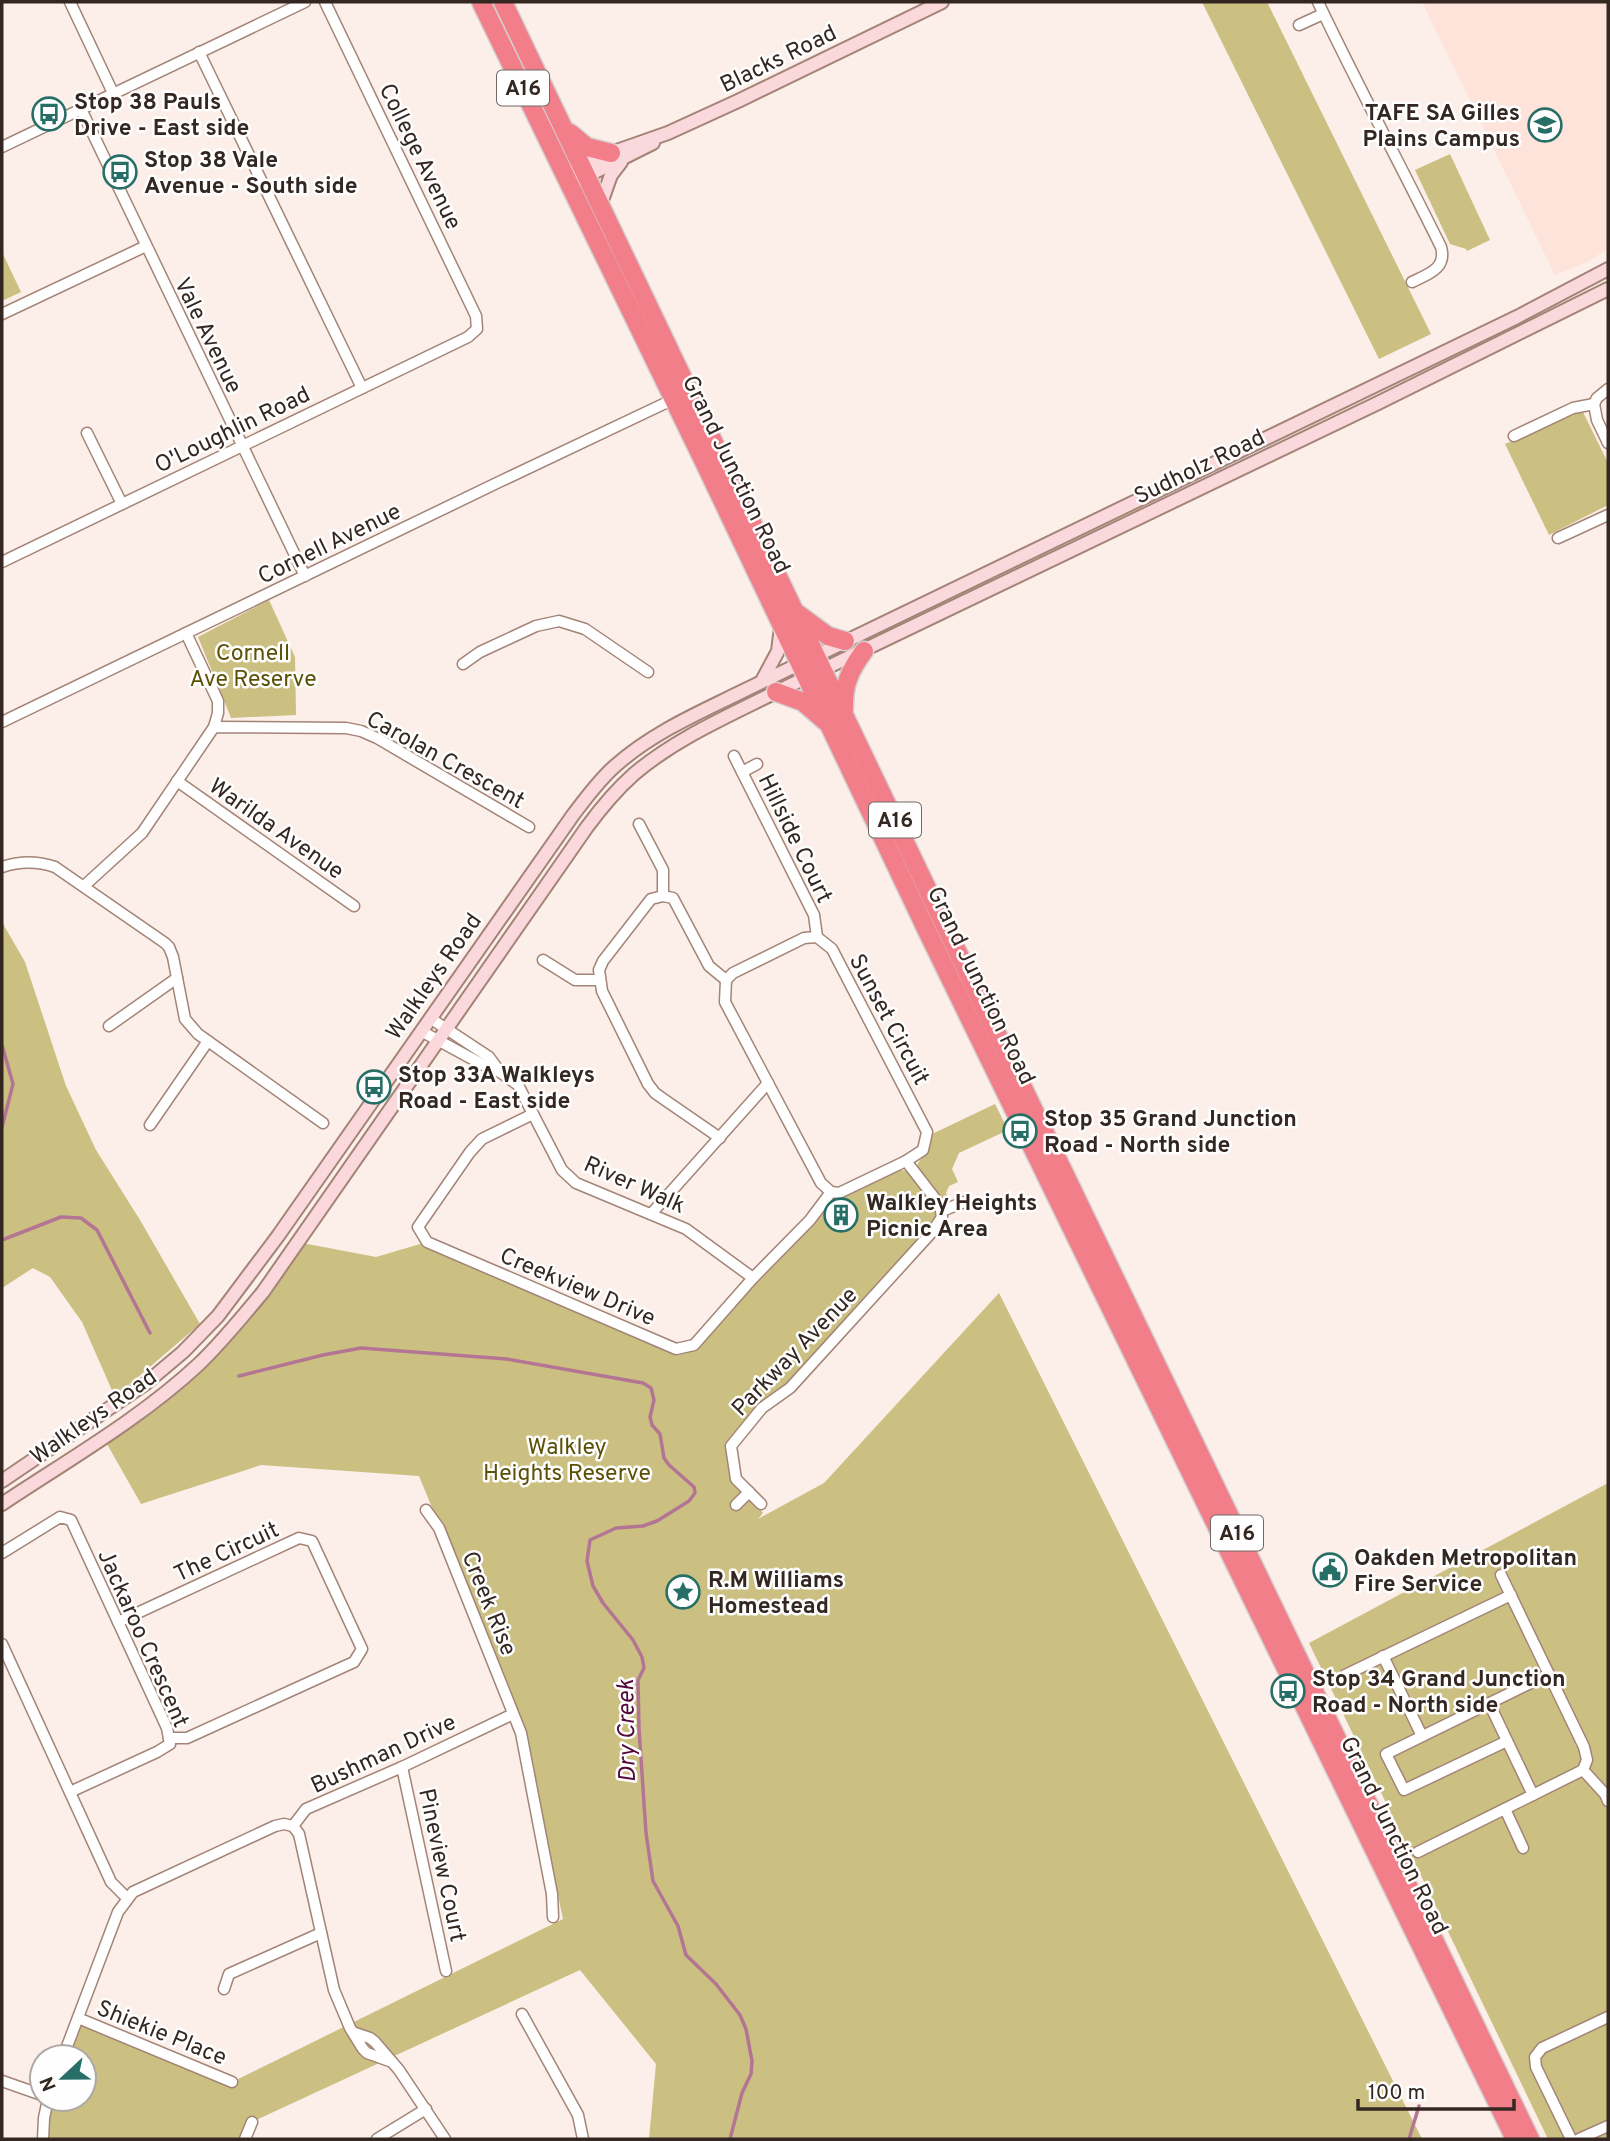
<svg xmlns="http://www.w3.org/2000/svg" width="1610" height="2141" viewBox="0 0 1610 2141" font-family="Overpass,sans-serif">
	<rect width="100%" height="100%" fill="#fceee8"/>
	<!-- built -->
	<polygon fill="#fde3d9" points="1422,2 1608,2 1608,249 1585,263 1555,275"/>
	<!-- green -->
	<g fill="#cbc081">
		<polygon points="1202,2 1267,2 1431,334 1379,359"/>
		<polygon points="1450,154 1490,240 1467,251 1466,249 1450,244 1415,170"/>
		<polygon points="2,252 21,292 2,301"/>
		<polygon points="1582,410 1608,463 1608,505 1549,535 1505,444"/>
		<polygon points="269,600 295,657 296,715 231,718 198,637"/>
		<polygon points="2,922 25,962 66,1086 96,1150 140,1220 200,1324 124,1389 114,1395 82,1322 50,1277 33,1268 2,1288"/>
		<path d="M 995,1104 L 1008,1130 L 959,1153 L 952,1169 L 958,1182 L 949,1186 L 946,1193 L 949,1201 L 947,1205 L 917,1167 C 921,1152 934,1155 930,1135 Z"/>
		<polygon points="899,1170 910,1171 935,1207 935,1219 790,1388 762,1408 731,1446 736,1479 763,1513 758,1519 824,1483 999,1293 1422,2139 649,2139 656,2064 580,1970 252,2122 246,2139 43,2139 48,2099 84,2099 84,2057 63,2057 78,2018 232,2082 563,1919 523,1729 419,1476 261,1465 141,1504 103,1437 211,1351 297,1242 376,1257 427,1242 676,1349 694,1345 831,1192"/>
		<polygon points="1608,1483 1608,2139 1548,2139 1309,1643"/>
	</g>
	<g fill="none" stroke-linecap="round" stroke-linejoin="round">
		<!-- stream -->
		<g stroke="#b37593" stroke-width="3.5">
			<polyline points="2,1045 13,1084 2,1127"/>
			<polyline points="2,1240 61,1217 81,1218 97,1230 150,1333"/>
			<polyline points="239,1376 323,1355 361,1348 507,1359 643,1383 651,1388 654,1400 650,1417 652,1425 660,1434 664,1458 669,1465 694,1487 695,1493 689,1501 657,1521 643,1526 616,1528 590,1540 587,1561 593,1586 603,1603 633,1640 642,1657 644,1668 638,1680 639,1729 646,1833 653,1881 678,1926 686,1955 716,1984 740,2015 746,2029 752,2061 751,2074 742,2093 730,2139"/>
			<polyline points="1409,2139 1419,2106"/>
		</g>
		<defs>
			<g id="street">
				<polyline points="70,2 113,93"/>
				<path d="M 1318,2 C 1357,84 1400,164 1441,247 C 1447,268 1429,274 1412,282"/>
				<polyline points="1299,25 1323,14"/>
				<polyline points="199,52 362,388"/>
				<polyline points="81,109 305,576"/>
				<polyline points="2,147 305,2"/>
				<polyline points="2,314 146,246"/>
				<polyline points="1594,404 1597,420 1608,443"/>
				<polyline points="1594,404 1597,398 1608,389"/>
				<polyline points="87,433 122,504"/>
				<polyline points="1514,436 1573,408 1594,404"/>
				<polyline points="1558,538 1608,515"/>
				<polyline points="2,562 468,337 477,329 476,316 325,2"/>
				<polyline points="186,633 218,701 218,713 214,727"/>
				<polyline points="463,664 480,652 536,626 559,621 585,629 648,672"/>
				<polyline points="2,722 501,481 674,399"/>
				<polyline points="734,756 814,915 817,937"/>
				<polyline points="742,772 757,764"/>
				<polyline points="177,781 354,906"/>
				<polyline points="639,824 663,870 663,896"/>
				<path d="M 2,867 C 20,861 37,861 55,867 L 165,943 L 169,947 L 173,957 L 185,1019 L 198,1034 L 323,1123"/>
				<polyline points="84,886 142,833 214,727 346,728 361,731 377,738 529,827"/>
				<polygon points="817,937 832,949 927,1132 923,1150 906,1161 839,1193 831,1192 821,1183 725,1002 726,980 733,973 804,938"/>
				<polyline points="543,960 575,980 600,980"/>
				<polyline points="430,1018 489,1057 500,1072 518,1085 562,1170 576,1183 686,1229 753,1278"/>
				<polyline points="109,1026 177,978"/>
				<polyline points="421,1031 489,1068 500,1072"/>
				<polyline points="533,1114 482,1139 470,1152 418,1227 427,1242 676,1349 694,1345 753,1278 810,1220 831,1192"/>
				<polyline points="150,1125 208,1041"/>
				<polyline points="720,1138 662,1098 655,1093 648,1084 602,991 599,970 603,961 651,899 663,896 673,898 709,966 726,980"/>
				<polyline points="942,1211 964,1202"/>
				<polyline points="651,1214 768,1083"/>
				<polyline points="761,1504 736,1479 731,1446 762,1408 790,1388 932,1232 942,1217 940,1205 906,1161"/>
				<polyline points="736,1505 749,1492"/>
				<polyline points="426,1510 439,1528 521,1733 552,1894 553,1917"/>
				<polyline points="2,1553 60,1517 71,1520 167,1728 170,1744 157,1752 70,1792"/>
				<polyline points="1501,1575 1584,1747 1587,1760 1583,1770 1605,1794 1608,1801"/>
				<polyline points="118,1622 299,1538 312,1541 362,1649 354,1662 187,1738 169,1738"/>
				<polyline points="2,1644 111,1882 127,1898"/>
				<polyline points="1383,1656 1422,1736"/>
				<polyline points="1345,1675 1511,1595"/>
				<polyline points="1489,1703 1533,1795"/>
				<polyline points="1507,1741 1404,1790 1386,1754 1549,1674"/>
				<polyline points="402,1767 446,1971"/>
				<polyline points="1505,1809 1523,1848"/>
				<polyline points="293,1826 299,1834 334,1990 350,2028 363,2049 367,2053 392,2062"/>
				<polyline points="1418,1852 1583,1770"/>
				<polyline points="224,1989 229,1974 321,1933"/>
				<polyline points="522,2014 578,2115 583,2139"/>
				<polyline points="78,2018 232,2082"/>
				<polyline points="355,2033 370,2038 375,2042 399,2070 445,2139"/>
				<polyline points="63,2057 118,1912 133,1892 275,1826 284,1824 293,1826 306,1809 402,1767 513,1714"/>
				<polyline points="2,2081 42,2095"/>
				<polyline points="43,2139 44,2118 48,2099"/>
				<polyline points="245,2139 252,2122"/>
				<polyline points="377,2139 426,2109"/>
				<polyline points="1571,2139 1536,2067 1535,2057 1542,2048 1608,2017"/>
				<polyline points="1579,2139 1608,2126"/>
			</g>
			<g id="secondary">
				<polyline points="566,174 611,153 668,133 738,101 942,2"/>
				<polyline points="579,180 653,143"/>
				<polyline points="601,203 611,175 621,162"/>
				<polyline points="762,681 778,651 781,627"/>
				<path d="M 2,1481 L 145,1384 L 183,1352 L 218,1316 L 278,1236 L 573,815 C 586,798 599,780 615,766 C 651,734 694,715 737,694 L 1517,317 L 1608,269"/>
				<path d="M 2,1504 C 68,1460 140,1419 199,1364 C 222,1342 242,1317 263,1292 L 587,827 C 601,808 616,790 634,774 C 675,739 728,716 776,692 L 1378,403 L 1608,289"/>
			</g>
			<g id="highway">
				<polyline points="481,2 706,466 929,935 1515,2139"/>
				<polyline points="503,2 945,926 1530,2139"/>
				<polyline points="570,133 587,147 611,153"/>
				<polyline points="798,614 828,636 845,641"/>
				<polyline points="776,692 803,702 825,721"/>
				<path d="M 844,709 C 843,685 850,670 864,651"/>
			</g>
		</defs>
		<!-- street casing -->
		<use href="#street" stroke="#a38477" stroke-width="13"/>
		<!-- secondary casing -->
		<use href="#secondary" stroke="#a38477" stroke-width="16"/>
		<!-- highway casing -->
		<use href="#highway" stroke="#d2cfce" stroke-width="21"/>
		<!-- street -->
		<use href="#street" stroke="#fff" stroke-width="10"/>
		<!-- secondary -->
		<use href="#secondary" stroke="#fbd8dc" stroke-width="12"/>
		<!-- highway -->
		<use href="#highway" stroke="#f27e8a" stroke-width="18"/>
	</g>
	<!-- icons -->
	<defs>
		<symbol id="bus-ring" viewBox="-11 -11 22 22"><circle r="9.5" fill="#fefefe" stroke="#276f66" stroke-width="1.5"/><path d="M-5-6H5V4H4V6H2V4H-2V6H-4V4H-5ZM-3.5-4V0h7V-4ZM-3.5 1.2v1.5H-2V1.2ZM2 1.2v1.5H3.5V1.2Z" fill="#276f66"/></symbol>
		<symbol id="university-ring" viewBox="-11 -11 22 22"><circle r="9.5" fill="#fefefe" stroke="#276f66" stroke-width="1.5"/><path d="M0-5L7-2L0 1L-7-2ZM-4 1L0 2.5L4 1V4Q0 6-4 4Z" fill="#276f66"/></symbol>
		<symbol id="building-ring" viewBox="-11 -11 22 22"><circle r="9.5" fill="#fefefe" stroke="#276f66" stroke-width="1.5"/><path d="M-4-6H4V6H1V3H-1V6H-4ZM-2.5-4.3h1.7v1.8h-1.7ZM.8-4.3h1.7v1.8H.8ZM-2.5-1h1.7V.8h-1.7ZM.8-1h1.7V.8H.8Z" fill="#276f66"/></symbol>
		<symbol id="civic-ring" viewBox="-11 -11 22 22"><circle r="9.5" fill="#fefefe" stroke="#276f66" stroke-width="1.5"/><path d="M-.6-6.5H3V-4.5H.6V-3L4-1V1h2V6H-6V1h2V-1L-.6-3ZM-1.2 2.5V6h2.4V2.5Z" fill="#276f66"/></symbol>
		<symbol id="sight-ring" viewBox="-11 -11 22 22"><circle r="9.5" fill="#fefefe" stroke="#276f66" stroke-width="1.5"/><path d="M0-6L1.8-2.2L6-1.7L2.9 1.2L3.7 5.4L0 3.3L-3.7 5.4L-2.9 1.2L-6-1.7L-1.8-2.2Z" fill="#276f66"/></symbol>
	</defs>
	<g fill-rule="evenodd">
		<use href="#bus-ring" x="30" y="95" width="38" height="38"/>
		<use href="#university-ring" x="1526" y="106" width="38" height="38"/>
		<use href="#bus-ring" x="101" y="153" width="38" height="38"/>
		<use href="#bus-ring" x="355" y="1068" width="38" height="38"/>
		<use href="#bus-ring" x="1001" y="1112" width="38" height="38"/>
		<use href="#building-ring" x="822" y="1196" width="38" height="38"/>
		<use href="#civic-ring" x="1311" y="1551" width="38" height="38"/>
		<use href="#sight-ring" x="664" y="1573" width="38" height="38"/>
		<use href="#bus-ring" x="1269" y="1672" width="38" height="38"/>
	</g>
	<g text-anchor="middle" stroke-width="5" stroke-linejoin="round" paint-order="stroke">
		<!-- shield labels -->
		<g fill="#fefefe" stroke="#716864" stroke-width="2">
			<rect x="497" y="70.5" width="52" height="35" rx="5"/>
			<rect x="869" y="802.5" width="52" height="35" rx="5"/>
			<rect x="1211" y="1515.5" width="52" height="35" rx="5"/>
		</g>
		<g font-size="21" font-weight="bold" fill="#342722">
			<text x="523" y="95">A16</text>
			<text x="895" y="827">A16</text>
			<text x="1237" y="1540">A16</text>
		</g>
		<!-- street labels -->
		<g font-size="23" fill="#342722" stroke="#fefefe">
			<text transform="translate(778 58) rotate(-26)" y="8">Blacks Road</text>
			<text transform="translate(421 156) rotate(64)" y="8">College Avenue</text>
			<text transform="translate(209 335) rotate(64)" y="8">Vale Avenue</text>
			<text transform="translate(232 429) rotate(-26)" y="8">O'Loughlin Road</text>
			<text transform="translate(1199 466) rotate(-26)" y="8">Sudholz Road</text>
			<text transform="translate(737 474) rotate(64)" y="8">Grand Junction Road</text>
			<text transform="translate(329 543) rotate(-26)" y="8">Cornell Avenue</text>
			<text transform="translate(446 759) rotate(29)" y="8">Carolan Crescent</text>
			<text transform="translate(277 828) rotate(35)" y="8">Warilda Avenue</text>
			<text transform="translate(796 838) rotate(64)" y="8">Hillside Court</text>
			<text transform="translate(433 976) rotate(-55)" y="8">Walkleys Road</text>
			<text transform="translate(982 985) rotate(64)" y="8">Grand Junction Road</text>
			<text transform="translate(890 1019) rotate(62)" y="8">Sunset Circuit</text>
			<text transform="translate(635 1184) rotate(24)" y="8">River Walk</text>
			<text transform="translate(578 1286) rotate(23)" y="8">Creekview Drive</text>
			<text transform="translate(794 1351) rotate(-46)" y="8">Parkway Avenue</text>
			<text transform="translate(93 1416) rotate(-35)" y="8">Walkleys Road</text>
			<text transform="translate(226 1551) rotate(-25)" y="8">The Circuit</text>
			<text transform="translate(490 1603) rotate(68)" y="8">Creek Rise</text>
			<text transform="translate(144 1638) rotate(66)" y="8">Jackaroo Crescent</text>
			<text transform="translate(383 1753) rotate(-25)" y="8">Bushman Drive</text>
			<text transform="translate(1395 1835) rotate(64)" y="8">Grand Junction Road</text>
			<text transform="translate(443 1865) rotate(78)" y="8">Pineview Court</text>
			<text transform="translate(162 2032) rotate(22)" y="8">Shiekie Place</text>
		</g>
		<!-- poi labels -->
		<g font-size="23" font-weight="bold" fill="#342722" stroke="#fefefe" text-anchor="start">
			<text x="74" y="109">Stop 38 Pauls<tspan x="74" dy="26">Drive - East side</tspan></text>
			<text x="1520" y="120" text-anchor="end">TAFE SA Gilles<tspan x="1520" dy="26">Plains Campus</tspan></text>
			<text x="144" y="167">Stop 38 Vale<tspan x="144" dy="26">Avenue - South side</tspan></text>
			<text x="398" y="1082">Stop 33A Walkleys<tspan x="398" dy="26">Road - East side</tspan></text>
			<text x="1044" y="1126">Stop 35 Grand Junction<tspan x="1044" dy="26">Road - North side</tspan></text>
			<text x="866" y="1210">Walkley Heights<tspan x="866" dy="26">Picnic Area</tspan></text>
			<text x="1354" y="1565">Oakden Metropolitan<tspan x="1354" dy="26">Fire Service</tspan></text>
			<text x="708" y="1587">R.M Williams<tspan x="708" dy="26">Homestead</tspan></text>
			<text x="1312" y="1686">Stop 34 Grand Junction<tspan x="1312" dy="26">Road - North side</tspan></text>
		</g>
		<!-- park labels -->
		<g font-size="23" fill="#5c5006" stroke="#fefefe">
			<text x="253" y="660">Cornell<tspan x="253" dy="26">Ave Reserve</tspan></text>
			<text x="567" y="1454">Walkley<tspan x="567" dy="26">Heights Reserve</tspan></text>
		</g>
		<!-- water labels -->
		<g font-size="24" font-style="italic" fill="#520838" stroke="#fefefe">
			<text transform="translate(626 1731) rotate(-91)" y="8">Dry Creek</text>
		</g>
	</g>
	<!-- border -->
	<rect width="1610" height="2141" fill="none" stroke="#342722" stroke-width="7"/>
	<!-- north arrow -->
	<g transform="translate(63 2078) rotate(248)"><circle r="33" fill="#fefefe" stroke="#ada8a6" stroke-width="2"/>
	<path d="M0-5L12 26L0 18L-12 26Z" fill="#276f66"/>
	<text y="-10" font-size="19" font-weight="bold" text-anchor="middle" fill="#342722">N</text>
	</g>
	<!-- scale -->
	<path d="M1358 2099v10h156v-10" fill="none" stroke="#342722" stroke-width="3.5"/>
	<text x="1368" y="2099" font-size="21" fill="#342722" stroke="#fefefe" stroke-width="5" paint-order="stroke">100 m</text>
</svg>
